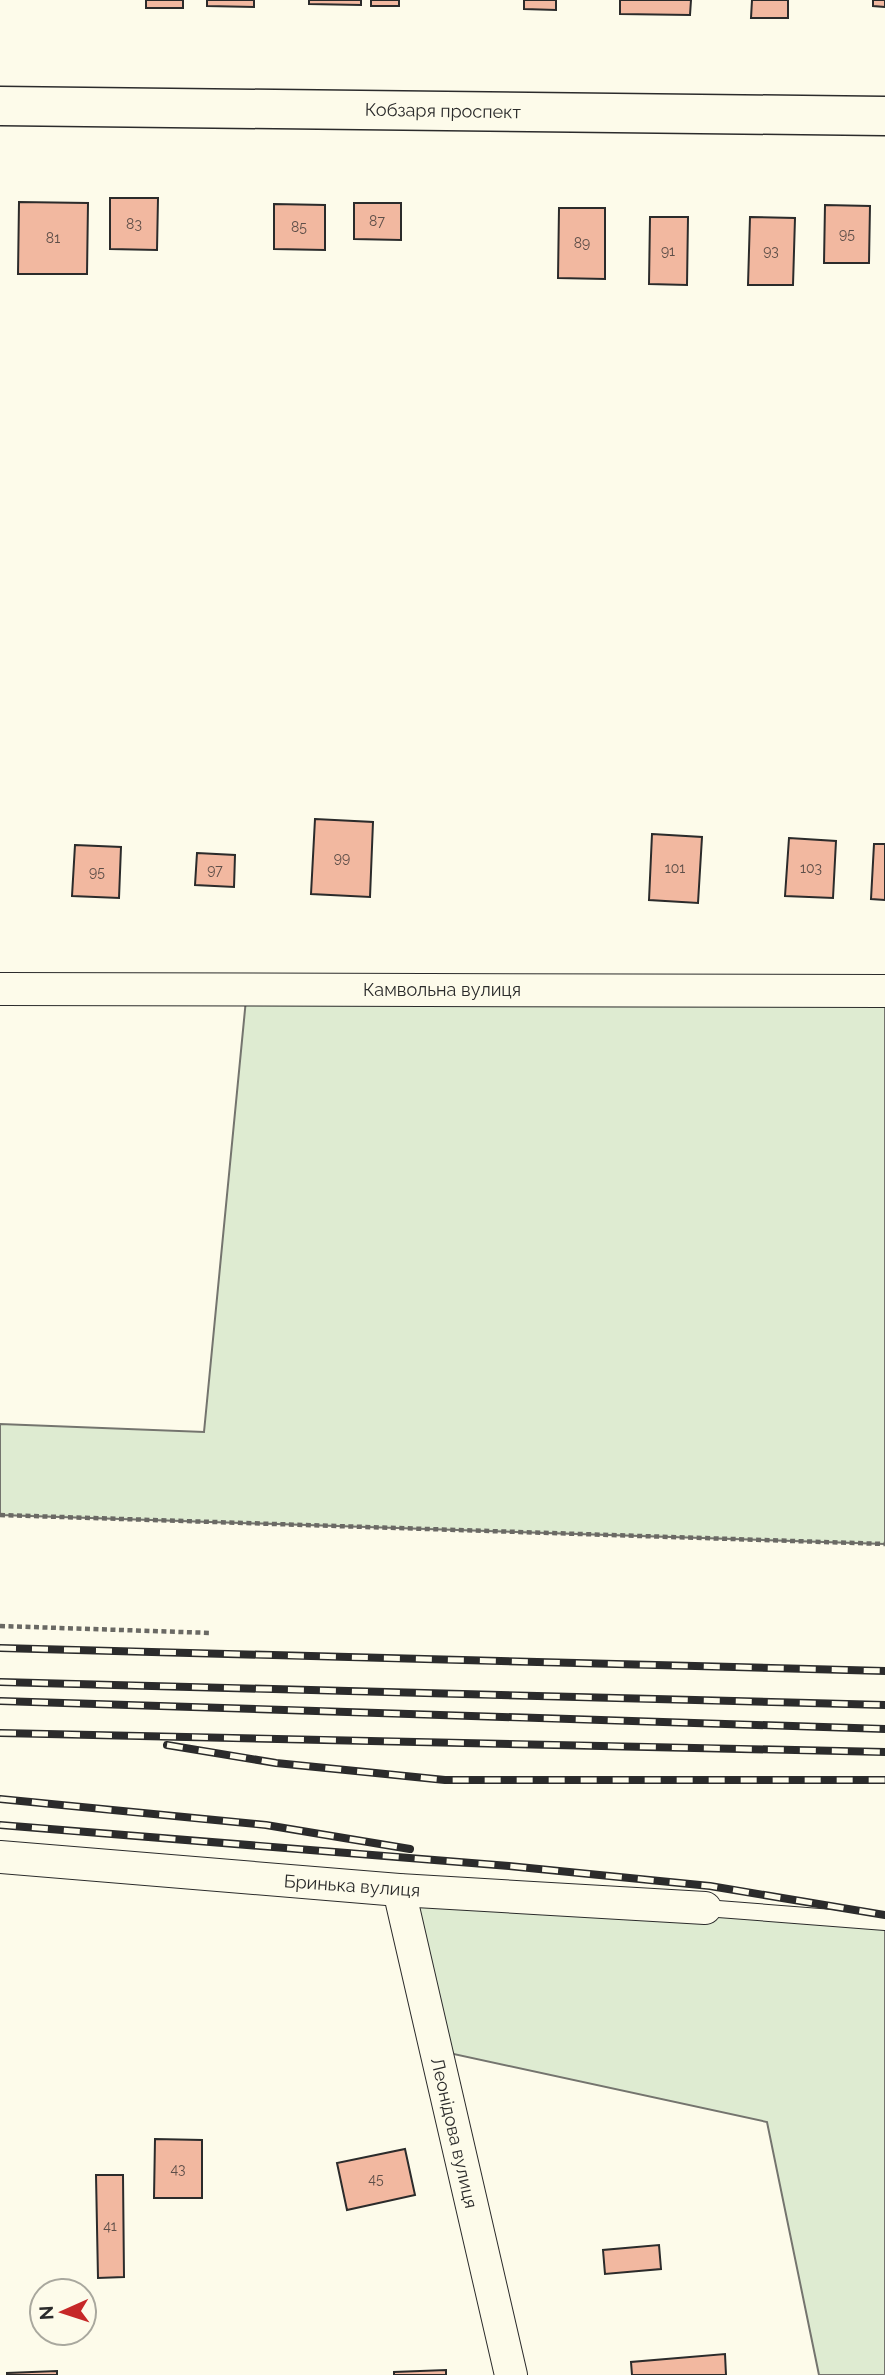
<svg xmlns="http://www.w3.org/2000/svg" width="885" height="2375" viewBox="0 0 885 2375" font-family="Raleway,sans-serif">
	<rect width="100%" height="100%" fill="#fdfbea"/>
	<!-- green -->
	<g fill="#deebd1" stroke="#74746e" stroke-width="2">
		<polygon points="247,989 885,991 885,1544 0,1515 0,1424 204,1432"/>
		<polygon points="399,1890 885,1922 885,2375 819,2375 767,2122 435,2050"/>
	</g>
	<!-- building -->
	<g fill="#f2b8a0" stroke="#2b2b2b" stroke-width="2">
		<rect x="146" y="0" width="37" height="8"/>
		<polygon points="207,0 254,0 254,7 207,6"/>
		<polygon points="309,0 361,0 361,5 309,4"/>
		<rect x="371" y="0" width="28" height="6"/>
		<polygon points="524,0 556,0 556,10 524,9"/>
		<polygon points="620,0 691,0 690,15 620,14"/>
		<polygon points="752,0 788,0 788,18 751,18"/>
		<polygon points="873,0 885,0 885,7 873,6"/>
		<polygon points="110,198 158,198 157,250 110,249"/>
		<polygon points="19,202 88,203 87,274 18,274"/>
		<polygon points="354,203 401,203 401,240 354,239"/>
		<polygon points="274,204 325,205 325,250 274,249"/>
		<polygon points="825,205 870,206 869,263 824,263"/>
		<polygon points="559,208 605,208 605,279 558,278"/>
		<polygon points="650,217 688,217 687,285 649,284"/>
		<polygon points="750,217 795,218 793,285 748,285"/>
		<polygon points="315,819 373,822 370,897 311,894"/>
		<polygon points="652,834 702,837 698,903 649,900"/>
		<polygon points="789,838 836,841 833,898 785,896"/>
		<polygon points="874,844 885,844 885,900 871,899"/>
		<polygon points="75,845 121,847 119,898 72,896"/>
		<polygon points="197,853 235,855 234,887 195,885"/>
		<polygon points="155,2139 202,2140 202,2198 154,2198"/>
		<polygon points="405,2149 415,2195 347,2210 337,2163"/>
		<polygon points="96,2175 123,2175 124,2277 98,2278"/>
		<polygon points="659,2245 661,2269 605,2274 603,2250"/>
		<polygon points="725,2354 726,2375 632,2375 631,2362"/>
		<polygon points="446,2370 446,2375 394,2375 394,2372"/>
		<polygon points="57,2371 57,2375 7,2375 7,2373"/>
	</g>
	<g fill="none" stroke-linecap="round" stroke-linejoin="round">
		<defs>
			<polyline id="lane" points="705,1908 885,1922"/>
			<g id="street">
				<polyline points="0,989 885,991"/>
				<polyline points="0,1857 399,1890 705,1908"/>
				<polyline points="399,1890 511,2375"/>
			</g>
			<polyline id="secondary" points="0,106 885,116"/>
		</defs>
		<!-- lane casing -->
		<use href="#lane" stroke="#2b2b2b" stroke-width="18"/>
		<!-- street casing -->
		<use href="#street" stroke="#2b2b2b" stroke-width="34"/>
		<!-- secondary casing -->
		<use href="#secondary" stroke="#2b2b2b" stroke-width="41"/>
		<!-- path -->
		<g stroke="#6a6964" stroke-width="4.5" stroke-dasharray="5 3.5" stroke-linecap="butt">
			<polyline points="0,1515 885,1544"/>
			<polyline points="0,1626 212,1633"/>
		</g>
		<!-- lane -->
		<use href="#lane" stroke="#fdfbea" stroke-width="16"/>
		<!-- street -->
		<use href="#street" stroke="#fdfbea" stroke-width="32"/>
		<!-- secondary -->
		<use href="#secondary" stroke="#fdfbea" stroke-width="38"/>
		<defs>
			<g id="rail">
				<polyline points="0,1648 885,1671"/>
				<polyline points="0,1682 885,1705"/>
				<polyline points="0,1701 885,1729"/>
				<polyline points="0,1733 885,1752"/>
				<polyline points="167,1745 276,1763 445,1780 885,1780"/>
				<polyline points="0,1799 266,1825 410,1849"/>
				<polyline points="0,1825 509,1866 710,1886 885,1915"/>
			</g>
		</defs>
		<!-- rail casing -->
		<use href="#rail" stroke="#2b2b2b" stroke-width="8"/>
		<!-- rail -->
		<use href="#rail" stroke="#fdfbea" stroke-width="5" stroke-dasharray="16" stroke-linecap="butt"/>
	</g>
	<g text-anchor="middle" stroke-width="5" stroke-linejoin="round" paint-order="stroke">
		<!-- number labels -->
		<g font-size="14" fill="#5d4e48">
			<text x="377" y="226">87</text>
			<text x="134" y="229">83</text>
			<text x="299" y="232">85</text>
			<text x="847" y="239">95</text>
			<text x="53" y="243">81</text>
			<text x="582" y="248">89</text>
			<text x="668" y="256">91</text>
			<text x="771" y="256">93</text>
			<text x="342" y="863">99</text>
			<text x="675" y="873">101</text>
			<text x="811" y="873">103</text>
			<text x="215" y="875">97</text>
			<text x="97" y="877">95</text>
			<text x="178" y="2174">43</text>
			<text x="376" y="2184">45</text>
			<text x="110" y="2231">41</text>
		</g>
		<!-- street labels -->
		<g font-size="18" fill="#2b2b2b" stroke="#fdfbea">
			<text transform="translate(443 111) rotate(1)" y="6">Кобзаря проспект</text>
			<text x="442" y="996">Камвольна вулиця</text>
			<text transform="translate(352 1886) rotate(4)" y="6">Бринька вулиця</text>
			<text transform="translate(454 2133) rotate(77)" y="6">Леонідова вулиця</text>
		</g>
	</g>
	<!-- north arrow -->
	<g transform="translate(63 2312) rotate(267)"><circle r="33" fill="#fdfbea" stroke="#a9a89e" stroke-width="2"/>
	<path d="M0-5L12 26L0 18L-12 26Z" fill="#c62828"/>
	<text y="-10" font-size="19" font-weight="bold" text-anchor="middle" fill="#2b2b2b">N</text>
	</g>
</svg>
